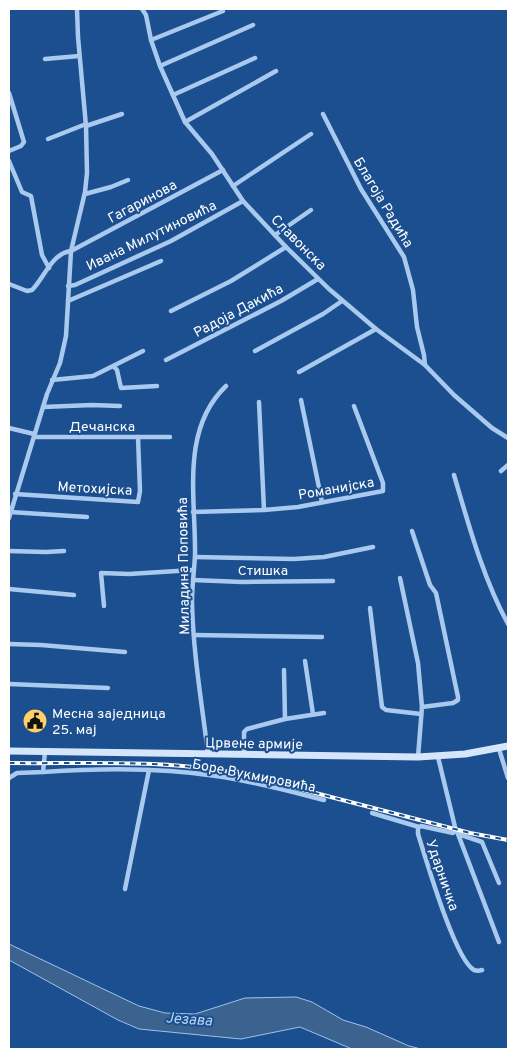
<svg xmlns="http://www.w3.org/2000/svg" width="517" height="1058" viewBox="0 0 517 1058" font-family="Overpass,sans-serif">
	<rect width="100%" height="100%" fill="#1b4f8f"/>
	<!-- water -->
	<polygon fill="#3c6290" stroke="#9cc4f0" points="9,944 139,1006 165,1013 195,1014 245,998 296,997 312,1002 343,1020 366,1027 409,1046 421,1049 352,1049 300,1027 241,1039 139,1029 118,1020 9,960"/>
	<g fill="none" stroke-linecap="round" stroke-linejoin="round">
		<!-- minor -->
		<g stroke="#a9c9ee" stroke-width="4.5">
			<polyline points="142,9 146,15 151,40 160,66 185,122 212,154 243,201 286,247 329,289 376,329 425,365 454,395 492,428 508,438"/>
			<polyline points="151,40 223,11"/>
			<polyline points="45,59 79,56"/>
			<polyline points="160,66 253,25"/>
			<polyline points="9,93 24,142 21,146 9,151"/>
			<polyline points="173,95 255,58"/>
			<polyline points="323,114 361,189 404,257 413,290 417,327 424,355 425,365"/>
			<polyline points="185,122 276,71"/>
			<polyline points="86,126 122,114"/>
			<polyline points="48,139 86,124"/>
			<polyline points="9,161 22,192 31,196 42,255 49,268"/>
			<polyline points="233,186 311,134"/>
			<polyline points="85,194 111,187 128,180"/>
			<polyline points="275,235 311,210"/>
			<path d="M 9,284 L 27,291 L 32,290 C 44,278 52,253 71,251 L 223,170"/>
			<polyline points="68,286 75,285 171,241 243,201"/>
			<polyline points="68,301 161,261"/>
			<polyline points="171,311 231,281 286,247"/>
			<polyline points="255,351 323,314 342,301"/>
			<polyline points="166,360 281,301 318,279"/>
			<polyline points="114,367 117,370 121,388 157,386"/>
			<polyline points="299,372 376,329"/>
			<polyline points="52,380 93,376 143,351"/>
			<polyline points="301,400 322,502"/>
			<polyline points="259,402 264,510"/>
			<polyline points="43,407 92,405 120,406"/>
			<polyline points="9,428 34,434"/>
			<polyline points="34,437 170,437"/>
			<polyline points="501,471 508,465"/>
			<path d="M 454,475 C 469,526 483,578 508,624"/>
			<polyline points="15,494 138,502 140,491 138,437"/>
			<polyline points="10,512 87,517"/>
			<polyline points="193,512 264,510 298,507 383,491 383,483 354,406"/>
			<polyline points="9,518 47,394 60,363 66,336 71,251 85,192 87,173 86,126 78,37 77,9"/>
			<polyline points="412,531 430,585 436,593 458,697 458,700 453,703 422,707 418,757"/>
			<polyline points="9,551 46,552 64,551"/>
			<polyline points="195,557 294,559 324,557 373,547"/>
			<polyline points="400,578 418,663 422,707"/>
			<polyline points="193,580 242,582 333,581"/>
			<polyline points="9,589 74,595"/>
			<polyline points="104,606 101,573 129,574 193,570"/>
			<polyline points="370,608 382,707 386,710 421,714"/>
			<polyline points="194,635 322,637"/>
			<polyline points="9,644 41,645 125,652"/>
			<polyline points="305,661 313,714"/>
			<polyline points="284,670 285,719"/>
			<polyline points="9,684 108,688"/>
			<polyline points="499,749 508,778"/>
			<path d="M 208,754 C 202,704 193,653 192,602 C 192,587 194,572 195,556 C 196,498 180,430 226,386"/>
			<polyline points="244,755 244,732 247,729 285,719 324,713"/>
			<path d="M 438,757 L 456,831 L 453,833 L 421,826 L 418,828 L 418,834 C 426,859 455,960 474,970 C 477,971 479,971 482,970"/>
			<path d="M 43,772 C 100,768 159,767 216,776 C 252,781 289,791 324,800"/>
			<polyline points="9,778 17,773 43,772 45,752"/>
			<polyline points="372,813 419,827"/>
			<polyline points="458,834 499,942"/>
			<polyline points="458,834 482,842 499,883"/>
			<polyline points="125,889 149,770"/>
		</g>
		<!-- secondary -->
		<polyline stroke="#d6e6fa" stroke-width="7" points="9,751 418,757 465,754 508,746"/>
		<defs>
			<path id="rail" d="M 9,763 C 87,764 165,759 242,774 L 470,833 L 508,840"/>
		</defs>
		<!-- rail casing -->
		<use href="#rail" stroke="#fff" stroke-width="4"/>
		<!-- rail -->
		<use href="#rail" stroke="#1b4f8f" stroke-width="2" stroke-dasharray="5.5" stroke-linecap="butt"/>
	</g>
	<!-- icons -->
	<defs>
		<symbol id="civic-disc" viewBox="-11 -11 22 22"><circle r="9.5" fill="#ffd166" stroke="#1b4f8f"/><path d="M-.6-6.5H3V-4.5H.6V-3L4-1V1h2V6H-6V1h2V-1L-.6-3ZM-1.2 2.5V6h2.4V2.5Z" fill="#111"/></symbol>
	</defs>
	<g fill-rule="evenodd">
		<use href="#civic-disc" x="21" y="707" width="28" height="28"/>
	</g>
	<g text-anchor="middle" stroke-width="4" stroke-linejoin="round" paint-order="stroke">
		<!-- street labels -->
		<g font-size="14" fill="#fff" stroke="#1b4f8f">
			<text transform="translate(142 201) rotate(-28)" y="5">Гагаринова</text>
			<text transform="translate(384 202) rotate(59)" y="5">Благоја Радића</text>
			<text transform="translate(151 235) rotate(-26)" y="5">Ивана Милутиновића</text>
			<text transform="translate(299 242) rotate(45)" y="5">Славонска</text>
			<text transform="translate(238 310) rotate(-28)" y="5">Радоја Дакића</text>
			<text x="102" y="431">Дечанска</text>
			<text transform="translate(95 488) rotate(3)" y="5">Метохијска</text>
			<text transform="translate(336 488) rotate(-10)" y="5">Романијска</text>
			<text transform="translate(183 566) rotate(-91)" y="5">Миладина Поповића</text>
			<text x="263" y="575">Стишка</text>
			<text transform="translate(254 743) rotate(1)" y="5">Црвене армије</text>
			<text transform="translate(254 775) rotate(11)" y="5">Боре Вукмировића</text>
			<text transform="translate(443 875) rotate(71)" y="5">Ударничка</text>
		</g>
		<!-- poi labels -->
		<g font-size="14" fill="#fff" stroke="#1b4f8f" text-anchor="start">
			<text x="52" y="718">Месна заједница<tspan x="52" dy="16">25. мај</tspan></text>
		</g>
		<!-- water labels -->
		<g font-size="15" font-style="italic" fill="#b5d3f5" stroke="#1b4f8f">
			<text transform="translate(189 1019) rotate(4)" y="5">Језава</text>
		</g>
	</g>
	<!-- border -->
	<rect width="517" height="1058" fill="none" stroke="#ffffff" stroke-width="20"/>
</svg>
